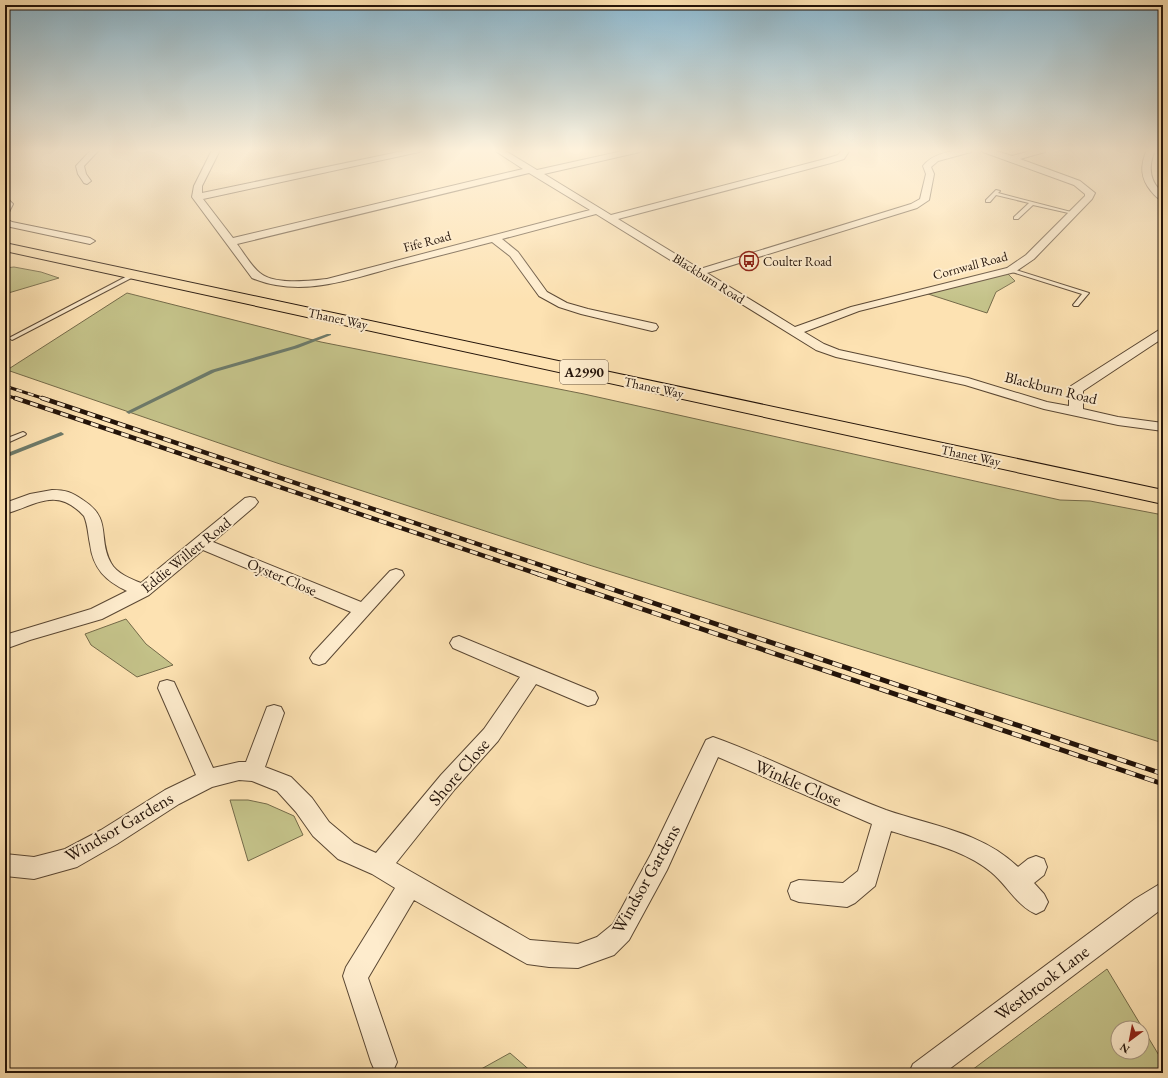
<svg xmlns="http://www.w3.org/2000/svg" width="1168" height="1078" viewBox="0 0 1168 1078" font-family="'EB Garamond',serif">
	<rect width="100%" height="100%" fill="#fde2b2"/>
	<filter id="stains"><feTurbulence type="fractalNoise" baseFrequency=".005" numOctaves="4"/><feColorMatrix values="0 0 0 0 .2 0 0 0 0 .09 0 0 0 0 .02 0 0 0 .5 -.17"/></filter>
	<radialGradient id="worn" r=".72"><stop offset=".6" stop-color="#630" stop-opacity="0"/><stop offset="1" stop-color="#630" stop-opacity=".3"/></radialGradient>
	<!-- green -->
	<g fill="#c4c289" stroke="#746a49" fill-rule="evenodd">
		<polygon points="14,267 41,272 59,278 5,294 5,268"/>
		<polygon points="1006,272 1015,281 996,292 987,313 922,292"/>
		<polygon points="127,293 321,342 584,394 1060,500 1090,501 1163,515 1163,743 589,565 277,463 7,370"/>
		<polygon points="126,619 146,644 173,665 137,677 91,645 85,634"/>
		<polygon points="230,800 248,800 267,804 294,816 303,835 248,861"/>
		<path d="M 1107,969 L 1163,1062 L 1163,1073 L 968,1073 ZM 1118,1028 L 1142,1028 L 1142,1052 L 1118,1052 Z"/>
		<polygon points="510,1053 533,1073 474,1073"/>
	</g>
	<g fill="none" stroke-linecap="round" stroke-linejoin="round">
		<!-- stream -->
		<g fill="#6d7a6a" fill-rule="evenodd">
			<polygon points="327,334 331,334 331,335 298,348 215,372 131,413 129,414 126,412 211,370 294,346"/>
			<polygon points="61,432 64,434 63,435 5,458 5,454"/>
		</g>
		<defs>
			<g id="service">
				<polygon points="996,190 1000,191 998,193 1075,213 1073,214 1033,205 1018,219 1014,219 1014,217 1029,203 996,195 990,202 986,202 986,200"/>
				<polygon points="1009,269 1013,269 1089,293 1078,306 1074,306 1073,305 1082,294 1009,271"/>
				<polygon points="135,272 137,273 137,275 14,339 12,340 9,338"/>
				<polygon points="23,432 25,433 26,434 25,435 5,444 5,439"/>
			</g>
			<g id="minor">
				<polygon points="91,150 99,150 84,166 86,174 91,181 87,184 84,183 78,174 76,166"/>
				<path d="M 212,150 L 220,150 L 202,186 L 202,193 L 408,150 L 423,150 L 419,152 L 203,199 L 233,238 L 523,169 L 494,150 L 504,150 L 537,170 L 627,150 L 641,150 L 640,152 L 544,174 L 611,215 L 825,159 L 838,155 L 842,150 L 850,150 L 844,159 L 831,163 L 618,219 L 700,269 L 911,204 L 920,199 L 926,174 L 923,166 C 934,152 955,150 972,150 L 971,152 L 938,161 L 931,167 L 934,174 L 929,200 L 917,208 L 707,273 L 795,327 L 851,307 L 1007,268 L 1026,255 L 1085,196 L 1085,194 L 1074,185 L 983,152 L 982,150 L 993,150 L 1012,156 L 1034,150 L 1046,150 L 1045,152 L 1020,159 L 1080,181 L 1095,193 L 1092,199 L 1034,259 L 1015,272 L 859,311 L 804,332 L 824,344 L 839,350 L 968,378 L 1047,402 L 1069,406 L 1069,389 L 1071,386 L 1159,330 L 1163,329 L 1163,338 L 1083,391 L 1083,409 L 1118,417 L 1163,423 L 1163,431 L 1118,425 L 1044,409 L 965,385 L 836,357 L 816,350 L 596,214 L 502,239 L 518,252 L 547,292 L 567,303 L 588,309 L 656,324 L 658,327 L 656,330 L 652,331 L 581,314 L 559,307 L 539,296 L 510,256 L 492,242 C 460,250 427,259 395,267 C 348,280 300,298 252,278 L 192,197 L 194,186 ZM 529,173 L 590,210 L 327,279 C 309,281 274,285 260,273 C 252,267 243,252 237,244 Z"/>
				<path d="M 1147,150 L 1155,150 C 1148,166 1149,181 1163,193 L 1163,201 C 1158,199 1154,195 1151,191 C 1140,178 1140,165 1147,150 Z"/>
				<polygon points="5,198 8,199 13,204 8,214 5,215"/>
				<polygon points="5,218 12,222 90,238 95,241 90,244 6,226"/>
				<path d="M 52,490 C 66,490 71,492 83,500 C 113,519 97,538 111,563 C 116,573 131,579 141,583 L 245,498 L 250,497 L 255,498 L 258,502 L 255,506 L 213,542 L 361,602 L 390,571 L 396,569 L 402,571 L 404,575 L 325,663 L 319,665 L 313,663 L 310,658 L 313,653 L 351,612 L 203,550 L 149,595 L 102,619 L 30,640 L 5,649 L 5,635 L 91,609 L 127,591 C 106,581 93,569 90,544 C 88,535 88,525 84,516 C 56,486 37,505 5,514 L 5,503 L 30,494 Z"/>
				<path d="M 459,636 L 595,692 L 598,698 L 595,704 L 588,706 L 536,684 L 498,741 L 455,789 L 396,863 L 530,940 L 578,944 L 597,937 L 613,924 L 651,854 L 706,740 L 713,737 C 772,758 827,788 886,810 C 932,826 982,832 1018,867 L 1028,859 L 1036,856 L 1044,859 L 1047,867 L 1044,875 L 1034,883 L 1044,894 L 1048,902 L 1044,910 L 1036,914 C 1017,906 1007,885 991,872 C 963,849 925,842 891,831 L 875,886 L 855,903 L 847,907 L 799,902 L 791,899 L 788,891 L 791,883 L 799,880 L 843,883 L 858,871 L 872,824 L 718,757 L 667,870 L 629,940 L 614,955 L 578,968 L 549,967 L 527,964 L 414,900 L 368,978 L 397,1062 L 393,1071 C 387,1074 381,1074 375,1071 L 371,1062 L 343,976 L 346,967 L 395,888 L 372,874 L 338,859 L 313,836 L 296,812 L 277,791 L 252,781 L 239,780 L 212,787 L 179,804 L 117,844 L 77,867 L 34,879 L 5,876 L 5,854 L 34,857 L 65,849 L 101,830 L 165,790 L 196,775 L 158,688 L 160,682 L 167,680 L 174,682 L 213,768 L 239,762 L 246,762 L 267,707 L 274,705 L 281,707 L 284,713 L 265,767 L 291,777 L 312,798 L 329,822 L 354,843 L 376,853 L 441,775 L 484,729 L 520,677 L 453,648 L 450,643 L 453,638 Z"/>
				<polygon points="1163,882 1163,908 944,1073 909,1073 913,1064 1135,899"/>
			</g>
			<polygon id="primary" points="5,243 1163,490 1163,504 5,251"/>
		</defs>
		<!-- service casing -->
		<use href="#service" stroke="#5a4733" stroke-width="2"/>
		<!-- minor casing -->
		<use href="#minor" stroke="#5a4733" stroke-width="2"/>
		<!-- primary casing -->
		<use href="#primary" stroke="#231309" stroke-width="2"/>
		<!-- service -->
		<use href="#service" fill="#feeccd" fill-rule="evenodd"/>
		<!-- minor -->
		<use href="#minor" fill="#feeccd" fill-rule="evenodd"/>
		<!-- primary -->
		<use href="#primary" fill="#fde2b2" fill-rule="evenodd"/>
		<defs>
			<g id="rail-far2">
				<polyline points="5,386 45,399"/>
				<polyline points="5,395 18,399"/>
			</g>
			<g id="rail-far1">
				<polyline points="15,398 541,575"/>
				<polyline points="42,398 570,575"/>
			</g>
			<g id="rail">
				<polyline points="538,574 1163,784"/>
				<polyline points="567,574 1163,774"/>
			</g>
		</defs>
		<!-- rail-far2 casing -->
		<use href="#rail-far2" stroke="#231309" stroke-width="3"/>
		<!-- rail-far1 casing -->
		<use href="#rail-far1" stroke="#231309" stroke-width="4.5"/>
		<!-- rail casing -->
		<use href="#rail" stroke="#231309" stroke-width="5"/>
		<!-- rail-far2 -->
		<use href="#rail-far2" stroke="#feeccd" stroke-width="2" stroke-dasharray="6" stroke-linecap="butt"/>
		<!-- rail-far1 -->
		<use href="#rail-far1" stroke="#feeccd" stroke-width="3" stroke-dasharray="8" stroke-linecap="butt"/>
		<!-- rail -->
		<use href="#rail" stroke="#feeccd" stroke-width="3.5" stroke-dasharray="10" stroke-linecap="butt"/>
	</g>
	<!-- sky -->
	<linearGradient id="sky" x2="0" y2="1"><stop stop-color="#8bb8d0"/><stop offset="0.5" stop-color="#fef2dc"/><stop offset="1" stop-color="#fef2dc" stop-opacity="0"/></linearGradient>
	<rect width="1168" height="301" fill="url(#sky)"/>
	<!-- icons -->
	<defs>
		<symbol id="bus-ring" viewBox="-11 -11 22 22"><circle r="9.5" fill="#feeccd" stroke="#8f2418" stroke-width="1.5"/><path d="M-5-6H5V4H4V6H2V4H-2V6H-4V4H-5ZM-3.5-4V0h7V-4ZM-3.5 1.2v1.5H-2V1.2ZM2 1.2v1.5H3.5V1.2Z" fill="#8f2418"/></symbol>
	</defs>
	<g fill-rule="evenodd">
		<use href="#bus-ring" x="738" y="250" width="22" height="22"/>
	</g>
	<g text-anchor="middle" stroke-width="4" stroke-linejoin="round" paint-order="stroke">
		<!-- far-street labels -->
		<g font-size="13" fill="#231309" stroke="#feeccd">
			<text transform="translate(427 241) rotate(-15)" y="5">Fife Road</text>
			<text transform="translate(970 265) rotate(-15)" y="5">Cornwall Road</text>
			<text transform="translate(709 278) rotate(32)" y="5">Blackburn Road</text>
			<text transform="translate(338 318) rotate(12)" y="5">Thanet Way</text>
			<text transform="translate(654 387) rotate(12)" y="5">Thanet Way</text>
			<text transform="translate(971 455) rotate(12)" y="5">Thanet Way</text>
		</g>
		<!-- far-poi labels -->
		<g font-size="13" fill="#231309" stroke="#feeccd" text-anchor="start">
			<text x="763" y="266">Coulter Road</text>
		</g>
		<!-- shield labels -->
		<rect fill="#feeccd" stroke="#655444" stroke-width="1" x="560" y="360" width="48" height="24" rx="3"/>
		<g font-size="14" font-weight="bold" fill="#231309">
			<text x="584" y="377">A2990</text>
		</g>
		<!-- street labels -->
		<g font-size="15" fill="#231309" stroke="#feeccd">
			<text transform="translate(1051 388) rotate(14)" y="5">Blackburn Road</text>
			<text transform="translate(186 555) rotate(-39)" y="5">Eddie Willett Road</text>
			<text transform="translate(282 577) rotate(23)" y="5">Oyster Close</text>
		</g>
		<!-- near-street labels -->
		<g font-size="18" fill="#231309" stroke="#feeccd">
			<text transform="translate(459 772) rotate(-49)" y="6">Shore Close</text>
			<text transform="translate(798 783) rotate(23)" y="6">Winkle Close</text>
			<text transform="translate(119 827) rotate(-30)" y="6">Windsor Gardens</text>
			<text transform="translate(646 879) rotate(-61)" y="6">Windsor Gardens</text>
			<text transform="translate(1042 983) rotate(-37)" y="6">Westbrook Lane</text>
		</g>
	</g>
	<!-- margin -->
	<rect width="1168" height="1078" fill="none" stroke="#fde2b2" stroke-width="20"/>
	<rect x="6" y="6" width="1156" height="1066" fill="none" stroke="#231309" stroke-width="2"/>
	<rect x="10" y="10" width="1148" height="1058" fill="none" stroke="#231309"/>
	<!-- north arrow -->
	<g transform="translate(1130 1040) rotate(212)"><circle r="19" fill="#feeccd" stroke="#a6957f"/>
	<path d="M0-3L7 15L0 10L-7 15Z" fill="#8f2418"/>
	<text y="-6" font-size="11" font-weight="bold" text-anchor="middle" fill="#231309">N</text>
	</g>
	<rect width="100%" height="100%" filter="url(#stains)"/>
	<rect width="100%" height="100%" fill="url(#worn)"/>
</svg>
